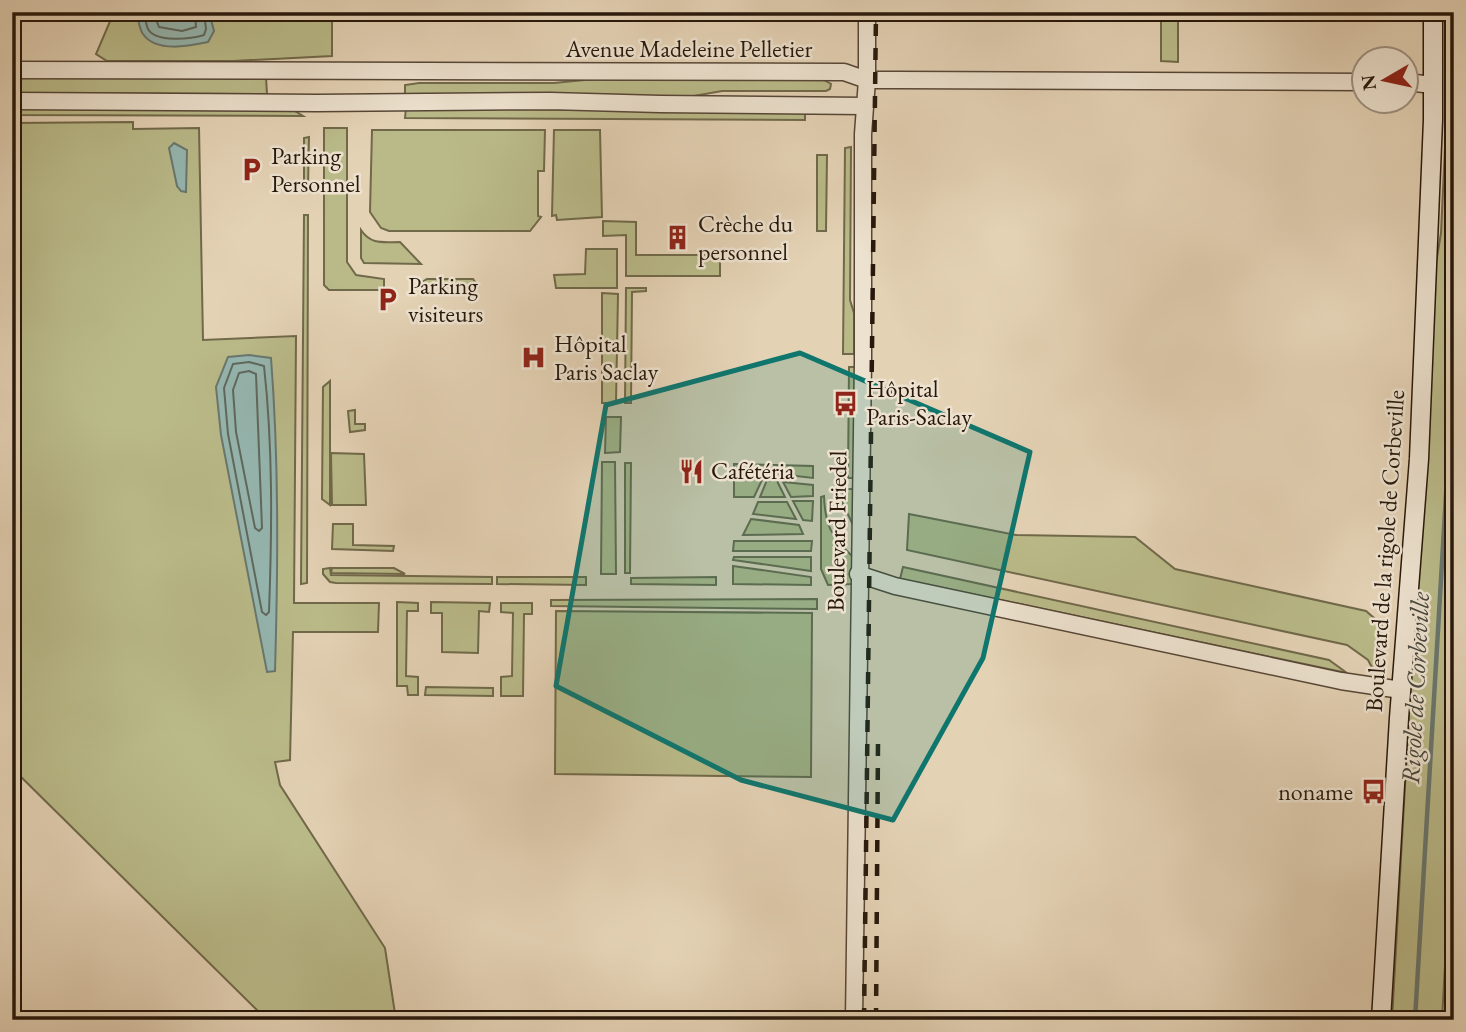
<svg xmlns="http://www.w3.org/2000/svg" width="1466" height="1032" viewBox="0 0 1466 1032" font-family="'EB Garamond',serif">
	<rect width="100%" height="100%" fill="#e4d2b5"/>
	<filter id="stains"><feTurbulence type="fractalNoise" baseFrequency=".00286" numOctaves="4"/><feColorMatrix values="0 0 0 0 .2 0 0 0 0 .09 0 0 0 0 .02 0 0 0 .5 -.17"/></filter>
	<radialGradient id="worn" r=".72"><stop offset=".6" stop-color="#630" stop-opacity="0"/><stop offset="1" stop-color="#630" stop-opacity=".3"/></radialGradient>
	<!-- green -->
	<g fill="#baba89" stroke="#70694a" stroke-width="2">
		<polygon points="114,12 332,12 332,56 233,61 107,61 96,54"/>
		<polygon points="1161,12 1178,12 1178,62 1161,61"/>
		<polygon points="12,75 266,77 267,94 12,93"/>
		<polygon points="605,78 824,80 831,84 830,89 826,91 722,91 688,97 405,94 405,85 419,83 554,83"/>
		<polygon points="12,107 290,108 303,116 12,115"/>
		<polygon points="406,108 805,112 805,120 405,118"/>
		<polygon points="1450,120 1454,121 1454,803 1442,1020 1392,1020 1433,282 1441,233 1446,126"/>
		<polygon points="133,122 133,129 199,128 203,340 296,336 294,603 379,603 378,632 293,632 290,760 275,762 280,785 385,948 396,1020 267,1020 12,768 12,123"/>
		<polygon points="324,128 347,128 347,262 356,275 384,279 384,290 329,290 324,285"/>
		<polygon points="372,130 545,130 544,171 538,171 538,216 541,217 530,231 389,231 381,228 370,212"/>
		<polygon points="554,130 600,130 602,217 557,220 556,215 552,216"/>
		<polygon points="309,137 308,187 304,186 304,138"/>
		<polygon points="851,147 850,300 854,313 854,354 843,354 845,148"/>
		<polygon points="817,155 827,155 826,231 817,231"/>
		<polygon points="304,215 308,215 307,583 301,584"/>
		<polygon points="603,221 636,222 636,255 720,255 720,276 626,276 626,235 603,236"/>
		<path d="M 361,230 C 371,245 383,242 400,242 L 421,264 L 364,263 L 361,258 Z"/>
		<polygon points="586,249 617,249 617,288 556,288 554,275 585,274"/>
		<polygon points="427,279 473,279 478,286 423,287 422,282"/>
		<polygon points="626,288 646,288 646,291 632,292 631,403 625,403"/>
		<polygon points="602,293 618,294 616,403 602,403"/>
		<polygon points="849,367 855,367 854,478 848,478"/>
		<polygon points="330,381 330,505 322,499 323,387"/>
		<polygon points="355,410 355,424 365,424 365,430 350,432 348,411"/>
		<polygon points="606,417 621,417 620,452 605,453"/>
		<polygon points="331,453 364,454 366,505 332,505"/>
		<polygon points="602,462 615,462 616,574 601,574"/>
		<polygon points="625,463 631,463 630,573 625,573"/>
		<polygon points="734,464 769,465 766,473 734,469"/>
		<polygon points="774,465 813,466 813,478 779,474"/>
		<polygon points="734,476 762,480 754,497 734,497"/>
		<polygon points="767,480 777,481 785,497 760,497"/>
		<polygon points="783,482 813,485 813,496 791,497"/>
		<polygon points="843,489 854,489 853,525 843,504"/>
		<path d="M 824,496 C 825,525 831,536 852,556 L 852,584 L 828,585 L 821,569 L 821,497 Z"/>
		<polygon points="793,501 813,501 812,521 803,520"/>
		<polygon points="758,502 787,502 796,519 753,514"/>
		<polygon points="909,514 1016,535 1135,537 1175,569 1366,611 1382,625 1377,677 1368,660 1347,645 907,550"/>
		<polygon points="751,519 799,525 803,534 743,535"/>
		<polygon points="333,524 353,524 353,545 394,546 393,551 332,549"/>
		<polygon points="734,541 812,541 811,551 733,551"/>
		<polygon points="734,557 811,557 811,571 733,560"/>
		<polygon points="733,566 811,577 811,585 733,584"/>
		<polygon points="903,567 1329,660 1347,673 900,579"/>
		<polygon points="330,568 331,575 492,577 492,584 336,583 330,582 323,574 323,569"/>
		<polygon points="332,568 394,568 405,574 331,573"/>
		<polygon points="497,577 586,577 586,585 497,584"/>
		<polygon points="716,577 716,585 631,584 631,578"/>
		<polygon points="817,599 817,609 551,606 551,600"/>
		<polygon points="397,602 418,603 418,611 407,611 406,676 418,677 418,695 408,695 407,686 397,686"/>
		<polygon points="431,602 490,603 489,612 479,611 478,653 442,652 442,613 431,613"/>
		<polygon points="501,603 532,603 532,614 524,614 523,696 501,696 501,677 512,676 513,613 501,612"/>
		<polygon points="556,611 812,613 811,777 555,774"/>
		<polygon points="426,687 493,688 493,696 425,695"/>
	</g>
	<!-- water -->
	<g fill="#95b7b1" stroke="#69776f" stroke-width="2">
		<path d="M 137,12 L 209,12 L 214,31 L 208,42 C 189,46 156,53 143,34 C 139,29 138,19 137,12 Z"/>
		<polygon points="174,143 187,150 186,192 181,191 177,186 169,148"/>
		<path d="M 249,355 L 271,358 C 279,462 278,566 275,671 L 267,672 L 221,435 L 216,387 L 228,357 Z"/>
	</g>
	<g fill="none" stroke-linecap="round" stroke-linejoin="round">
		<!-- shore -->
		<g stroke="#5e685e" stroke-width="2">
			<path d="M 144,12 C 145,17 146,25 148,29 C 156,43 191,39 204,35 L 206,29 L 204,12"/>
			<polyline points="153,12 159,27 182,31 196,27 195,12"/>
			<path d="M 249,362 L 264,366 C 273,447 272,530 269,612 L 266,615 L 262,612 L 228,434 L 224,388 L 233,364 Z"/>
			<polygon points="249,371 256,374 262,528 259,531 255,528 236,432 233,390 239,373"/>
		</g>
		<!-- stream -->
		<polyline stroke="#69776f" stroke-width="4.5" points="1415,1020 1454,359"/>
		<defs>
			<g id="tertiary">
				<polyline points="12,70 844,72 867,80 896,80 1364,82"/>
				<polyline points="1406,82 1433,85"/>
				<polyline points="12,101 317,103 550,101 660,104 865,106"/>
				<polyline points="858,574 895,586 1341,681 1401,690"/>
				<polyline points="854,1020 863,361 863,134 867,80 867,12"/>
			</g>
			<polyline id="secondary" points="1381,1020 1399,718 1419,459 1433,120 1433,12"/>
		</defs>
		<!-- tertiary casing -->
		<use href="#tertiary" stroke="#564636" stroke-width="19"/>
		<!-- secondary casing -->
		<use href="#secondary" stroke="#27180b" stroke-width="21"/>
		<!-- tertiary -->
		<use href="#tertiary" stroke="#ede2cf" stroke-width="16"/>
		<!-- secondary -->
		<use href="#secondary" stroke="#ede2cf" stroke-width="18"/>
		<!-- rail -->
		<g stroke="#27180b" stroke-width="4.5" stroke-dasharray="12 12" stroke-linecap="butt">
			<polyline points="864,1020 876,12"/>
			<polyline points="876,1020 878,743"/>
		</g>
	</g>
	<!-- marked area -->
	<path fill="#0f766e" fill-opacity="0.2" stroke="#0f766e" stroke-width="5" stroke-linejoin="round" d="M 800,353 L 1030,452 L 983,658 L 893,820 L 741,780 L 556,686 L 606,405 Z"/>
	<!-- icons -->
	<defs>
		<symbol id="parking-bare" viewBox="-9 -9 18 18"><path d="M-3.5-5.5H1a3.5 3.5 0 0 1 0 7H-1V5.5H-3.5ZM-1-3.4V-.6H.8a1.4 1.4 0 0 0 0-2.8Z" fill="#8f2418" stroke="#ede2cf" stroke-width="2.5" paint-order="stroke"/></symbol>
		<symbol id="building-bare" viewBox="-9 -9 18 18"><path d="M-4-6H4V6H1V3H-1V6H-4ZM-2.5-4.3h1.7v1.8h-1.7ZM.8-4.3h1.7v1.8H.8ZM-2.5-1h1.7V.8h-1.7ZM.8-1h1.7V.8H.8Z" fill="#8f2418" stroke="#ede2cf" stroke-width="2.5" paint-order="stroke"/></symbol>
		<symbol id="hospital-bare" viewBox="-9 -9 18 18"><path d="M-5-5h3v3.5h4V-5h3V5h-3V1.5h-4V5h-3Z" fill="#8f2418" stroke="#ede2cf" stroke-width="2.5" paint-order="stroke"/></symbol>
		<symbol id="bus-bare" viewBox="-9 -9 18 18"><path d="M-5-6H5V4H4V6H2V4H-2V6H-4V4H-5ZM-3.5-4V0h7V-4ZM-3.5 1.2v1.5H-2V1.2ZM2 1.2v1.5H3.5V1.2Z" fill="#8f2418" stroke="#ede2cf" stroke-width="2.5" paint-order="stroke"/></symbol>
		<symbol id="restaurant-bare" viewBox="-9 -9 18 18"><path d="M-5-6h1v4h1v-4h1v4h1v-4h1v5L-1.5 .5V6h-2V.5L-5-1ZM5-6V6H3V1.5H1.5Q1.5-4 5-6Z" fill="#8f2418" stroke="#ede2cf" stroke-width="2.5" paint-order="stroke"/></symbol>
	</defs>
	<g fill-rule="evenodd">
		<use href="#parking-bare" x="234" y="152" width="35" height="35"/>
		<use href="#building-bare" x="660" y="220" width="35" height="35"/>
		<use href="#parking-bare" x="370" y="282" width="35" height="35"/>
		<use href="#hospital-bare" x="516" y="340" width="35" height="35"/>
		<use href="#bus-bare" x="828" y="386" width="35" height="35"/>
		<use href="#restaurant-bare" x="674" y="454" width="35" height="35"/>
		<use href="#bus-bare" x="1356" y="774" width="35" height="35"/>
	</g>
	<g text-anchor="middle" stroke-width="5" stroke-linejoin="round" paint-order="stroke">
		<!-- street labels -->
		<g font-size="24" fill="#27180b" stroke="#ede2cf">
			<text x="689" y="57">Avenue Madeleine Pelletier</text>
			<text transform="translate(837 531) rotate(-89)" y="8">Boulevard Friedel</text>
			<text transform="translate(1385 551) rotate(-86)" y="8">Boulevard de la rigole de Corbeville</text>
		</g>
		<!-- poi labels -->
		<g font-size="24" fill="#27180b" stroke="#ede2cf" text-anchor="start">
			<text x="271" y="164">Parking<tspan x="271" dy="28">Personnel</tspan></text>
			<text x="698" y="232">Crèche du<tspan x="698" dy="28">personnel</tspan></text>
			<text x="408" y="294">Parking<tspan x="408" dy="28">visiteurs</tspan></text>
			<text x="554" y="352">Hôpital<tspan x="554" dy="28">Paris Saclay</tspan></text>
			<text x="866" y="397">Hôpital<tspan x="866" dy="28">Paris-Saclay</tspan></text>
			<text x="711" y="479">Cafétéria</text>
			<text x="1353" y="800" text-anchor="end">noname</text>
		</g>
		<!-- water labels -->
		<g font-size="26" font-style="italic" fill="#48483d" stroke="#ede2cf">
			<text transform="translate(1415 688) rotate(-87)" y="9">Rigole de Corbeville</text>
		</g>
	</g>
	<!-- margin -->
	<rect width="1466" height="1032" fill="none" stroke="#e4d2b5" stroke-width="42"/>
	<rect x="14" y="14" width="1438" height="1004" fill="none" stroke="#27180b" stroke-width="3.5"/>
	<rect x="21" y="21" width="1424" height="990" fill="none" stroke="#27180b" stroke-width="2"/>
	<!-- north arrow -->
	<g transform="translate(1385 80) rotate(261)"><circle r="33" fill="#ede2cf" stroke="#9e9181" stroke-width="2"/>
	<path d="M0-5L12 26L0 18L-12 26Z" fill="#8f2418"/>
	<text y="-10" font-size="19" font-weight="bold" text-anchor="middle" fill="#27180b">N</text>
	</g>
	<rect width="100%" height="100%" filter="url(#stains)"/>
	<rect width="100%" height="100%" fill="url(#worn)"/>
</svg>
